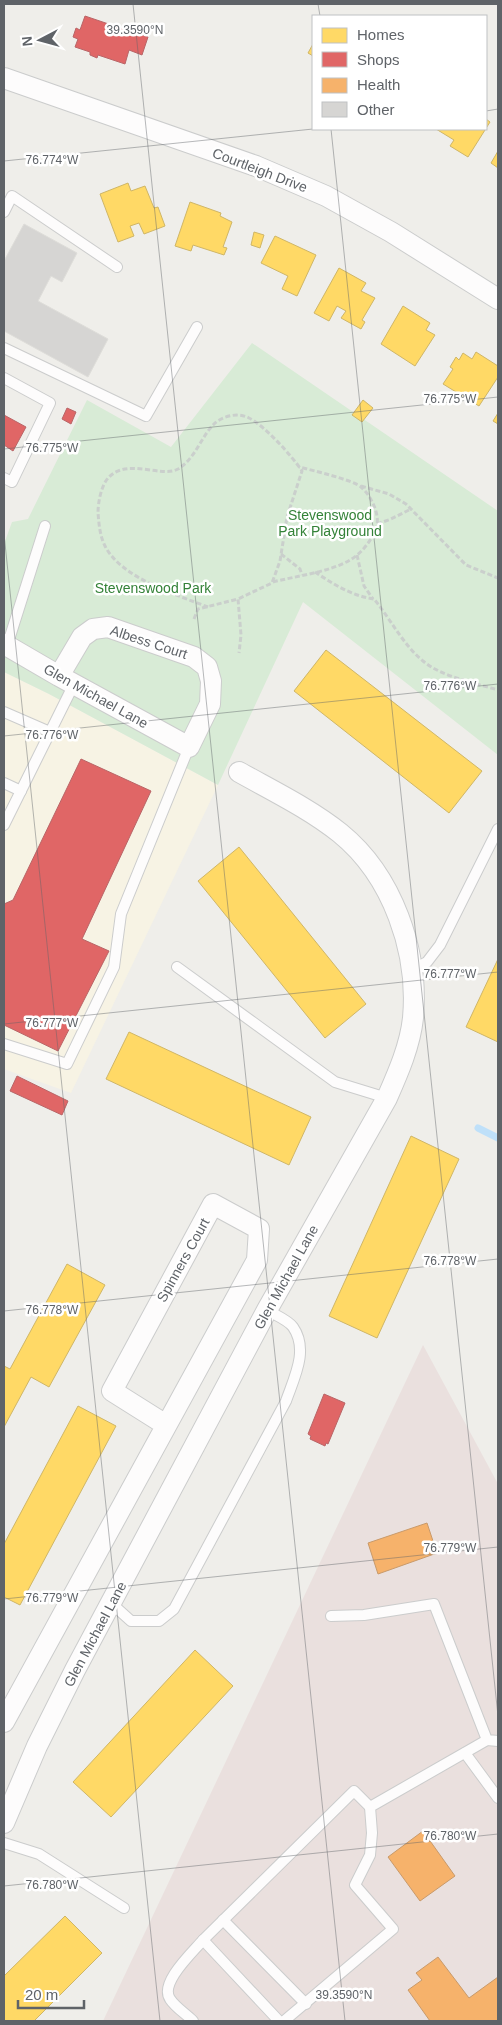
<svg xmlns="http://www.w3.org/2000/svg" width="502" height="2025" viewBox="0 0 502 2025" font-family="Arial,sans-serif">
	<rect width="100%" height="100%" fill="#efeeea"/>
	<!-- commercial -->
	<polygon fill="#f7f3e4" points="4,672 49,694 218,785 71,1093 4,1069"/>
	<!-- medical -->
	<polygon fill="#eae0de" points="423,1345 498,1484 498,2021 103,2021"/>
	<!-- green -->
	<polygon fill="#d8ebd6" points="252,343 498,511 498,755 303,602 218,785 49,694 4,672 4,544 12,522 28,519 87,400 171,447"/>
	<!-- homes -->
	<g fill="#ffd966" stroke="#cfb667">
		<polygon points="313,44 313,56 308,53"/>
		<polygon points="486,119 490,122 468,157 450,146 454,140 436,129 486,129"/>
		<polygon points="498,151 498,168 491,163"/>
		<polygon points="128,183 131,191 145,186 154,208 158,207 165,226 144,234 139,223 130,226 134,236 118,242 100,194"/>
		<polygon points="190,202 221,213 220,216 232,222 223,247 227,248 224,255 193,245 191,251 175,246"/>
		<polygon points="254,232 264,235 260,248 251,245"/>
		<polygon points="275,236 316,255 297,296 282,289 288,276 261,263"/>
		<polygon points="339,268 366,283 361,291 375,298 362,320 365,322 361,329 341,318 346,311 337,306 329,321 314,313"/>
		<polygon points="403,306 430,323 426,330 435,335 415,366 381,344"/>
		<polygon points="476,352 498,366 498,377 479,406 443,384 453,369 450,367 456,357 459,360 463,353 472,359"/>
		<polygon points="363,400 373,408 362,422 352,415"/>
		<polygon points="498,413 498,424 493,421"/>
		<polygon points="326,650 482,771 449,813 294,691"/>
		<polygon points="239,847 366,1004 325,1038 198,881"/>
		<polygon points="498,959 498,1042 466,1027"/>
		<polygon points="129,1032 311,1117 289,1165 106,1079"/>
		<polygon points="411,1136 459,1159 377,1338 329,1316"/>
		<polygon points="67,1264 105,1285 49,1387 31,1377 4,1427 4,1366 10,1369"/>
		<polygon points="78,1406 116,1426 20,1605 4,1597 4,1544"/>
		<polygon points="195,1650 233,1686 111,1817 73,1782"/>
		<polygon points="65,1916 102,1953 34,2021 4,2021 4,1976"/>
	</g>
	<!-- shops -->
	<g fill="#e06666" stroke="#b96567">
		<polygon points="85,16 135,33 137,28 143,30 142,35 148,37 142,55 129,50 125,64 98,55 97,58 90,55 90,52 75,47 78,39 73,37 76,28 80,30"/>
		<polygon points="67,408 76,412 71,424 62,419"/>
		<polygon points="4,415 26,427 13,451 4,445"/>
		<polygon points="81,759 151,791 82,939 109,951 58,1051 4,1025 4,904 13,900"/>
		<polygon points="17,1076 68,1101 62,1115 10,1091"/>
		<polygon points="324,1394 345,1403 328,1444 326,1443 325,1446 310,1439 311,1436 308,1434"/>
	</g>
	<!-- health -->
	<g fill="#f6b26b" stroke="#c99a6a">
		<polygon points="427,1523 437,1553 378,1574 368,1543"/>
		<polygon points="423,1831 455,1876 420,1901 388,1857"/>
		<polygon points="438,1957 469,1998 498,1977 498,2021 430,2021 408,1990 422,1980 416,1973"/>
	</g>
	<g fill="none" stroke-linecap="round" stroke-linejoin="round">
		<!-- stream -->
		<polyline stroke="#bfe0f9" stroke-width="7" points="478,1128 498,1138"/>
	</g>
	<!-- building -->
	<polygon fill="#d6d5d3" stroke="#deddd9" points="24,224 77,253 62,282 51,276 38,301 108,339 88,377 4,331 4,261"/>
	<g fill="none" stroke-linecap="round" stroke-linejoin="round">
		<defs>
			<g id="lane">
				<polyline points="4,212 12,196 117,267"/>
				<polyline points="4,348 146,416 197,327"/>
				<polyline points="4,378 50,403 12,482 4,478"/>
				<polyline points="7,646 45,526"/>
				<polyline points="4,712 50,732"/>
				<polyline points="4,783 21,791"/>
				<polyline points="4,825 74,684"/>
				<polyline points="177,967 335,1082 387,1098"/>
				<polyline points="412,970 427,962 440,945 498,829"/>
				<polyline points="4,1044 67,1064 114,967 121,914 189,747"/>
				<path d="M 111,1603 L 131,1621 L 159,1621 L 174,1609 L 286,1401 C 294,1378 309,1350 293,1327 C 288,1320 275,1315 267,1310"/>
				<polyline points="331,1616 364,1615 434,1604 487,1740 498,1741"/>
				<polyline points="465,1753 498,1798"/>
				<polyline points="4,1843 39,1854 124,1908"/>
				<polyline points="223,1920 306,2004"/>
				<polyline points="203,1940 354,1791 370,1807"/>
				<path d="M 193,2021 C 186,2014 175,2007 170,1999 C 159,1983 193,1952 203,1940 L 279,2021"/>
				<polyline points="284,2021 393,1929 355,1885 370,1855 372,1833 370,1807 487,1740"/>
			</g>
			<g id="street">
				<polyline points="4,78 256,166 326,196 391,232 498,299"/>
				<polyline points="4,644 59,676 189,747 210,704 211,681 207,667 194,657 108,627 93,629 82,637 59,676"/>
				<polyline points="4,1722 257,1260 259,1229 213,1204 112,1391 166,1425"/>
				<path d="M 4,1823 L 37,1746 L 75,1670 L 267,1310 L 387,1098 C 398,1073 410,1046 413,1018 C 419,952 393,876 340,833 C 310,809 273,791 239,772"/>
			</g>
		</defs>
		<!-- lane casing -->
		<use href="#lane" stroke="#cbcccc" stroke-width="12"/>
		<!-- street casing -->
		<use href="#street" stroke="#cbcccc" stroke-width="22"/>
		<!-- path -->
		<g stroke="#cacfcc" stroke-width="3" stroke-dasharray="5 2.5" stroke-linecap="butt">
			<polyline points="361,486 389,494 406,504 466,565 498,578"/>
			<polyline points="377,524 391,519 411,509"/>
			<polyline points="281,554 300,569 302,575"/>
			<polyline points="357,555 364,586 373,599"/>
			<path d="M 315,572 C 333,584 352,596 374,599 C 393,622 408,655 435,669 C 454,679 478,684 498,690"/>
			<path d="M 273,582 C 296,576 330,572 350,560 C 361,554 372,540 376,528 C 381,516 371,495 361,487 C 353,480 311,470 299,467"/>
			<path d="M 208,607 C 177,595 121,578 105,546 C 100,536 99,525 98,513 C 98,503 101,485 109,477 C 128,458 161,478 178,469 C 195,459 201,437 214,424 C 222,416 238,412 249,418 C 264,425 293,457 302,471 L 287,517 L 280,561 L 272,583 L 238,599"/>
			<polyline points="194,619 198,609 238,599 241,635 239,653"/>
		</g>
		<!-- lane -->
		<use href="#lane" stroke="#fdfcfc" stroke-width="10"/>
		<!-- street -->
		<use href="#street" stroke="#fdfcfc" stroke-width="20"/>
	</g>
	<!-- ticks -->
	<path fill="none" stroke="#5f6368" stroke-width="1" stroke-opacity="0.45" d="M 133,4 L 345,2021M 318,4 L 320,16M 486,111 L 498,109M 331,129 L 498,1716M 4,161 L 313,129M 4,449 L 498,397M 4,534 L 160,2021M 4,736 L 498,684M 4,1024 L 498,972M 4,1311 L 498,1259M 4,1599 L 498,1547M 4,1886 L 498,1834"/>
	<g text-anchor="middle" stroke-width="5" stroke-linejoin="round" paint-order="stroke">
		<!-- street labels -->
		<g font-size="14" fill="#5f6368" stroke="#fff">
			<text transform="translate(260 170) rotate(21)" y="5">Courtleigh Drive</text>
			<text transform="translate(149 642) rotate(18)" y="5">Albess Court</text>
			<text transform="translate(96 696) rotate(29)" y="5">Glen Michael Lane</text>
			<text transform="translate(183 1260) rotate(-61)" y="5">Spinners Court</text>
			<text transform="translate(286 1277) rotate(-61)" y="5">Glen Michael Lane</text>
			<text transform="translate(95 1634) rotate(-62)" y="5">Glen Michael Lane</text>
		</g>
		<!-- park labels -->
		<g font-size="14" fill="#348238" stroke="#fff">
			<text x="330" y="520">Stevenswood<tspan x="330" dy="16">Park Playground</tspan></text>
			<text x="153" y="593">Stevenswood Park</text>
		</g>
	</g>
	<g font-size="12" text-anchor="middle" fill="#5f6368" stroke="#fff" stroke-width="5" stroke-linejoin="round" paint-order="stroke">
		<text x="135" y="34">39.3590°N</text>
		<text x="52" y="164">76.774°W</text>
		<text x="450" y="403">76.775°W</text>
		<text x="52" y="452">76.775°W</text>
		<text x="450" y="690">76.776°W</text>
		<text x="52" y="739">76.776°W</text>
		<text x="450" y="978">76.777°W</text>
		<text x="52" y="1027">76.777°W</text>
		<text x="450" y="1265">76.778°W</text>
		<text x="52" y="1314">76.778°W</text>
		<text x="450" y="1552">76.779°W</text>
		<text x="52" y="1602">76.779°W</text>
		<text x="450" y="1840">76.780°W</text>
		<text x="52" y="1889">76.780°W</text>
		<text x="344" y="1999">39.3590°N</text>
	</g>
	<!-- border -->
	<rect width="502" height="2025" fill="none" stroke="#5f6368" stroke-width="10"/>
	<!-- legend -->
	<rect x="312" y="15" width="175" height="115" fill="#ffffff" stroke="#bfc1c3"/>
	<rect x="322" y="28" width="25" height="15" fill="#ffd966" stroke="#bfc1c3"/>
	<text x="357" y="40" font-size="15" fill="#5f6368">Homes</text>
	<rect x="322" y="52" width="25" height="15" fill="#e06666" stroke="#bfc1c3"/>
	<text x="357" y="65" font-size="15" fill="#5f6368">Shops</text>
	<rect x="322" y="78" width="25" height="15" fill="#f6b26b" stroke="#bfc1c3"/>
	<text x="357" y="90" font-size="15" fill="#5f6368">Health</text>
	<rect x="322" y="102" width="25" height="15" fill="#d6d5d3" stroke="#bfc1c3"/>
	<text x="357" y="115" font-size="15" fill="#5f6368">Other</text>
	<!-- north arrow -->
	<g transform="translate(40 40) rotate(264)" stroke="#ffffff" stroke-width="4" paint-order="stroke">
	<path d="M0-4L9 19L0 12L-9 19Z" fill="#5f6368"/>
	<text y="-8" font-size="14" font-weight="bold" text-anchor="middle" fill="#5f6368">N</text>
	</g>
	<!-- scale -->
	<path d="M18 2000v8h66v-8" fill="none" stroke="#5f6368" stroke-width="2.5"/>
	<text x="25" y="2000" font-size="15" fill="#5f6368" stroke="#ffffff" stroke-width="4" paint-order="stroke">20 m</text>
</svg>
